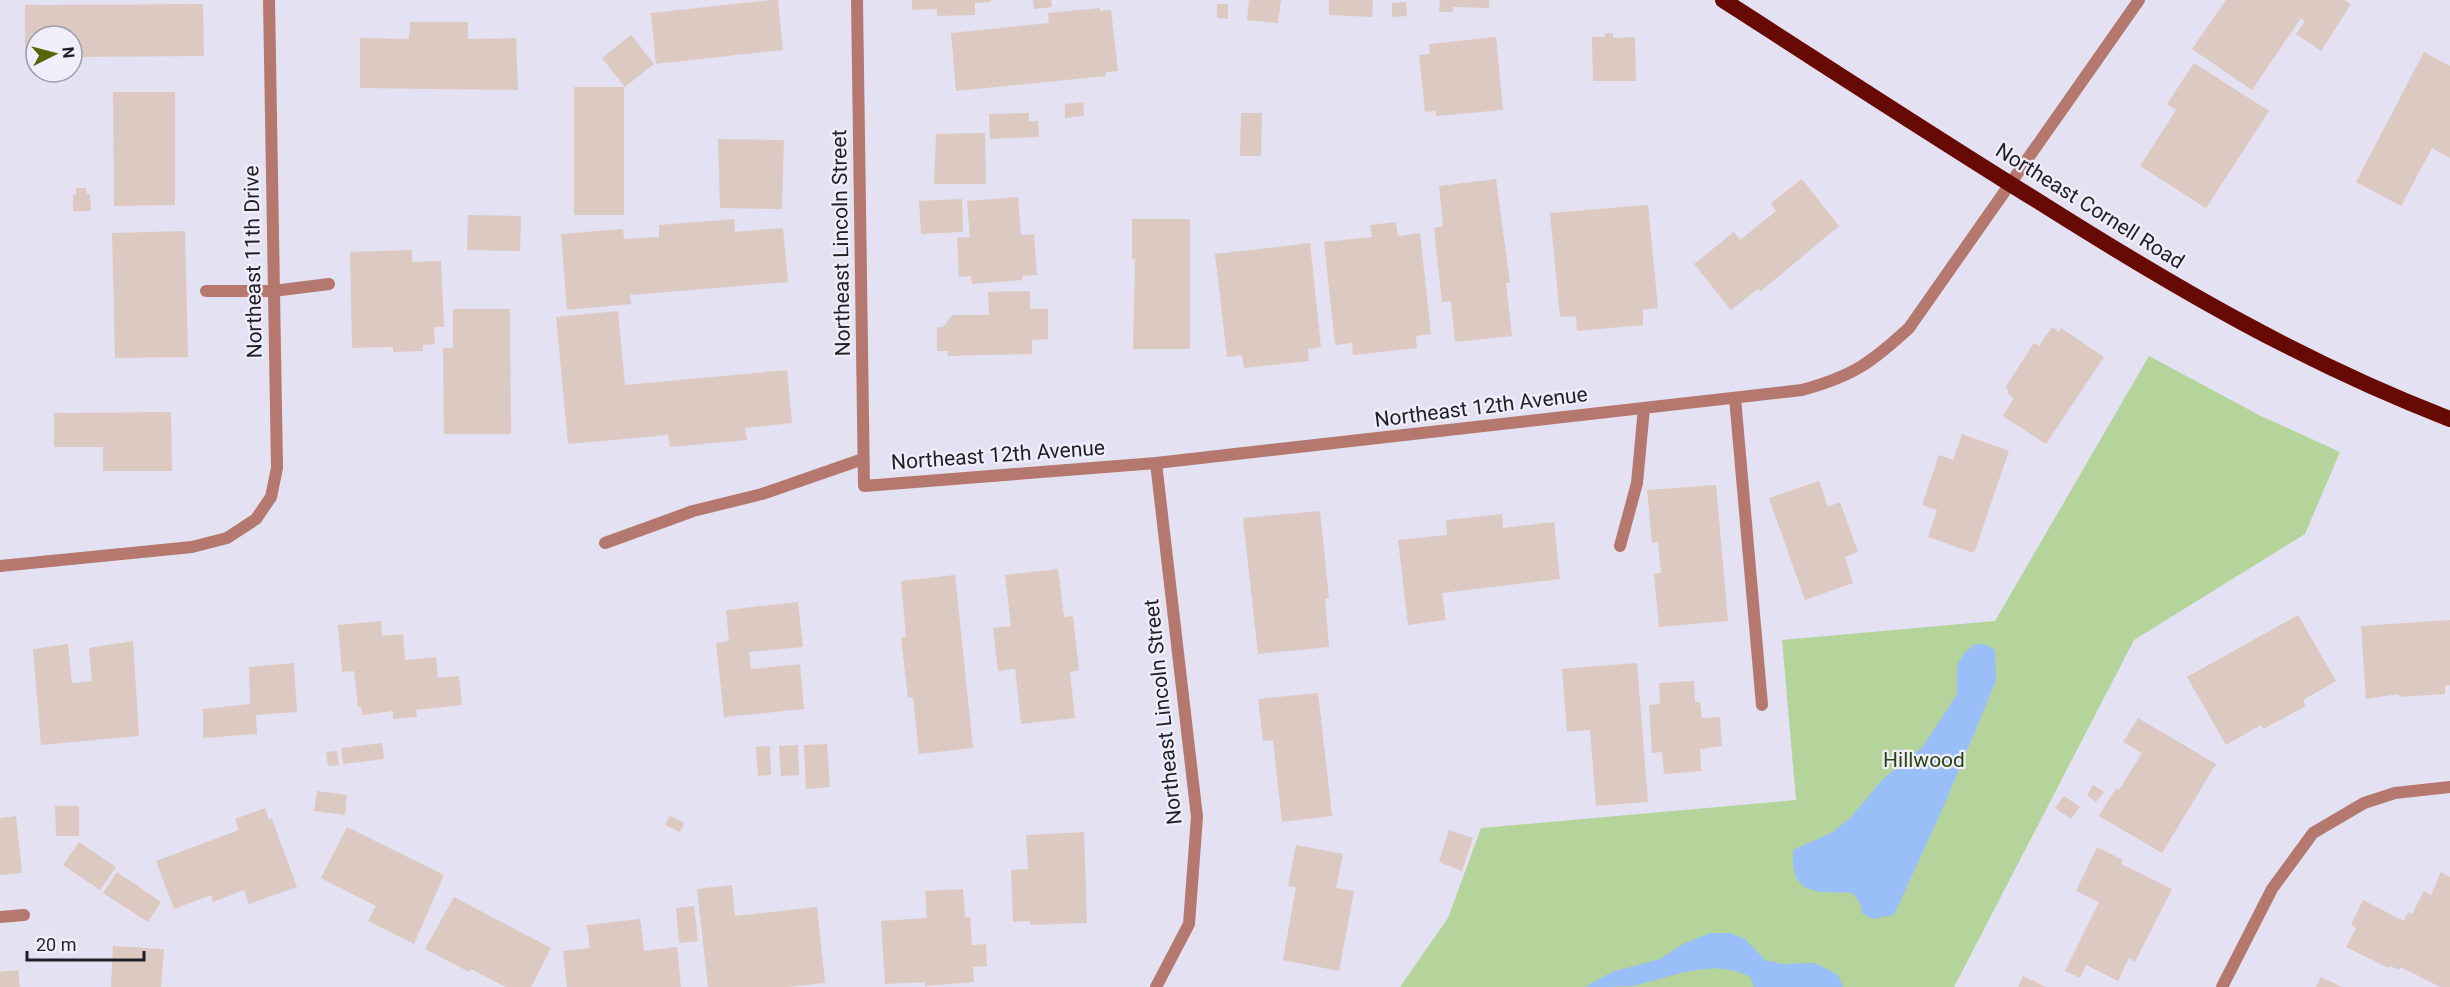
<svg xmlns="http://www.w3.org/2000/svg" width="2450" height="987" viewBox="0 0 2450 987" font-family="Roboto,sans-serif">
	<rect width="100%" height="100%" fill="#e4e1f2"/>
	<!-- green -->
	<polygon fill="#b4d49c" points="2149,356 2259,415 2340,452 2305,534 2134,640 1954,987 1400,987 1448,918 1481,828 1796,800 1782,640 1995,621"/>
	<!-- water -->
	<g fill="#9abef8">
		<path d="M 1975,644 L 1987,645 L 1995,650 L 1996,681 L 1945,803 L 1894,915 L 1872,919 L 1862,913 L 1860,903 L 1852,893 C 1815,892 1790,896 1793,850 L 1833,832 L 1851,817 L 1883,779 L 1923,746 L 1957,694 L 1957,665 L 1964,653 Z"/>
		<path d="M 1710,933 L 1730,933 L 1745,939 L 1765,960 L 1782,964 L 1815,963 L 1838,975 L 1843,987 L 1754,987 L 1750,977 C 1711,957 1672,978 1632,986 C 1617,987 1600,987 1585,987 L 1612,972 L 1660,959 L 1683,944 Z"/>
	</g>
	<!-- building -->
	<g fill="#dcc9c1">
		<polygon points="772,0 778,0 783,50 656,64 651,13"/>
		<polygon points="912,0 991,0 991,2 975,3 975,15 937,16 937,9 912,10"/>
		<polygon points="1033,0 1051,0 1052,7 1034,9"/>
		<polygon points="1249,0 1281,0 1278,23 1247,20"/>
		<polygon points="1329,0 1373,0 1372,17 1329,15"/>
		<polygon points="1440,0 1489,0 1489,8 1453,7 1453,12 1439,12"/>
		<polygon points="2226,0 2345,0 2351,4 2321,51 2296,34 2305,21 2301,18 2252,90 2192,49"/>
		<polygon points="1406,2 1407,16 1392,17 1392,3"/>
		<polygon points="203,4 204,56 72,57 72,36 36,36 36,57 25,57 25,5"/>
		<polygon points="1217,4 1228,4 1228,19 1217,18"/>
		<polygon points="1100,8 1100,11 1111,10 1118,71 1106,72 1106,76 956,91 951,33 1049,23 1048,13"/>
		<polygon points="410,22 468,22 468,39 516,38 518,90 360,88 360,38 409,39"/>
		<polygon points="1605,33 1613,33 1613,38 1635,37 1636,81 1593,81 1592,37 1605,37"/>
		<polygon points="631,35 654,64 625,87 602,58"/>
		<polygon points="1496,37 1503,110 1436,116 1436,111 1425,112 1419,55 1430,54 1429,44"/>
		<polygon points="2424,52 2450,66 2450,158 2432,148 2401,206 2356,182"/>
		<polygon points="2194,63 2269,111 2206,208 2140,166 2176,110 2167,104"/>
		<rect x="574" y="87" width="50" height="128"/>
		<polygon points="113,92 175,92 175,205 114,206"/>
		<polygon points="1083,102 1084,116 1065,118 1065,104"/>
		<polygon points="1029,113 1029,121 1038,121 1039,137 990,139 989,114"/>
		<polygon points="1241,113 1262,113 1261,156 1240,156"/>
		<polygon points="985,133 986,184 934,184 936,134"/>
		<polygon points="718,139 784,140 782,209 720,208"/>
		<polygon points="1496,179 1510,283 1506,283 1512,336 1455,342 1451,301 1442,302 1434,228 1443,226 1439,186"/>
		<polygon points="1802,179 1839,226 1760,292 1759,288 1731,310 1694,264 1734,232 1740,240 1776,211 1771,203"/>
		<polygon points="76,188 86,188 87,194 90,194 91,211 73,211 73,195 76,195"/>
		<polygon points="1018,197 1021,235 1034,234 1037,275 1022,276 1022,280 972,284 971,276 959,277 957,238 970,237 967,201"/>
		<polygon points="962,199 963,232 921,234 919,201"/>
		<polygon points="1648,205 1658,308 1643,310 1643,325 1577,331 1576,316 1560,317 1550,213"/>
		<polygon points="468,215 521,216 520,251 467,250"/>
		<polygon points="734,219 735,232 783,228 788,282 630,295 631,304 567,310 561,234 623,229 624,239 659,237 659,225"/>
		<polygon points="1132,219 1190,219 1190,349 1133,349 1135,259 1132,259"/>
		<polygon points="1396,222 1398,236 1420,233 1431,334 1416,336 1417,348 1353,355 1352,343 1335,345 1324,242 1372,237 1370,225"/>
		<polygon points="185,231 188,357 115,358 112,233"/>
		<polygon points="1310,243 1321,347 1308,349 1309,361 1244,368 1242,355 1227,357 1215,254"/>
		<polygon points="412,250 412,262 441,261 444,327 434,327 435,344 423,345 423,351 393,352 393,347 352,348 350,252"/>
		<polygon points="1030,291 1030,309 1048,309 1048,339 1032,340 1032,354 947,356 948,351 937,351 937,327 943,327 952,315 989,315 988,292"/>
		<polygon points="453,309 510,309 511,434 444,434 443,348 453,348"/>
		<polygon points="618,311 625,385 787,370 792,423 745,428 747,440 670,447 668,435 568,444 556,317"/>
		<polygon points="2052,327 2059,332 2061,328 2104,357 2046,444 2003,416 2014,398 2007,393 2009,390 2005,388 2034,343 2039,346"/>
		<polygon points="171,412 172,471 103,471 103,447 54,447 54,413"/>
		<polygon points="1962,434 2009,451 1974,553 1928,537 1937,510 1922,505 1939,455 1953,460"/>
		<polygon points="1819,481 1828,507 1840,502 1858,552 1845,557 1853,583 1805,600 1769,498"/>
		<polygon points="1716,485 1728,621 1659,627 1654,574 1661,573 1658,542 1652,543 1647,490"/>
		<polygon points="1320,511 1329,598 1325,599 1329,647 1258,654 1243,518"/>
		<polygon points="1502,514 1503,528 1554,522 1560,579 1442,593 1446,620 1408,625 1398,540 1447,535 1446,520"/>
		<polygon points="1058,569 1064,617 1073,616 1079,670 1070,672 1075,718 1021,724 1015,669 998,671 993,628 1011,626 1005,575"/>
		<polygon points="955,575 973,748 919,754 913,697 908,698 901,638 906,637 901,581"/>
		<polygon points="798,602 803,647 749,652 751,669 800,664 804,709 724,717 716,643 729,641 726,610"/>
		<polygon points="2298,615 2336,681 2303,700 2306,706 2263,729 2261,725 2226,745 2187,677"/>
		<polygon points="2450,620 2450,685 2445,686 2445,694 2399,697 2399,694 2366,699 2361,626"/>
		<polygon points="381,621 382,636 403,634 405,660 436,657 438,678 459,676 462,705 416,710 417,717 393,719 393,711 362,715 361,707 358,707 354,671 342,672 338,625"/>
		<polygon points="133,641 139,736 41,745 33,649 68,644 72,683 92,681 89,648"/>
		<polygon points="294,663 297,712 256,715 257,734 203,738 203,709 250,704 249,667"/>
		<polygon points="1637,663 1648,802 1596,806 1590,730 1567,732 1562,669"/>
		<polygon points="1694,681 1695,702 1700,702 1702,718 1720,717 1722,746 1700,749 1701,771 1664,774 1662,752 1652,753 1649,705 1660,704 1659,683"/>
		<polygon points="1318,693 1332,816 1282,822 1273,740 1263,741 1258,699"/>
		<polygon points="2138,718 2216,764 2162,853 2099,816 2116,788 2119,790 2142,753 2123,742"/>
		<polygon points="382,743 384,759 343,764 341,748"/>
		<polygon points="827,744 830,787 806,789 804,745"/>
		<polygon points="798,745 799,775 781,776 779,746"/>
		<polygon points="770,746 771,775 758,776 756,747"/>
		<polygon points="337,751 339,765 328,766 326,752"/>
		<polygon points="2093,785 2104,792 2096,802 2087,795"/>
		<polygon points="317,791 347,795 345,815 314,811"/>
		<polygon points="2064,796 2080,807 2071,819 2055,808"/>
		<polygon points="55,806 79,806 79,836 56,836"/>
		<polygon points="265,808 269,820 272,819 297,887 249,904 244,890 213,902 211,895 174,909 156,861 239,830 235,819"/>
		<polygon points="16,816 22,873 0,875 0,818"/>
		<polygon points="670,816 684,823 680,832 665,825"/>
		<polygon points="347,827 444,875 414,944 368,921 376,906 321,878"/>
		<polygon points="1449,830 1473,838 1462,871 1439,862"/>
		<polygon points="1084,832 1087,923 1031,925 1030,921 1013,922 1011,870 1028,869 1026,835"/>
		<polygon points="79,842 116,867 100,890 63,865"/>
		<polygon points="1296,845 1343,854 1336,888 1354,891 1339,971 1283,960 1296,887 1288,886"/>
		<polygon points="2097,847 2123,860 2121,864 2172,889 2135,962 2129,958 2118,981 2086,965 2080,978 2065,971 2099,902 2076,891"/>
		<polygon points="117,872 161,902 148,922 103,893"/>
		<polygon points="2441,872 2450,877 2450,987 2440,987 2401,967 2399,970 2390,966 2389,968 2346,947 2356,928 2351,925 2363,900 2404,921 2408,912 2412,914 2424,891 2431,895"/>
		<polygon points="732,885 735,916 817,907 825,983 787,987 708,987 697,889"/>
		<polygon points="963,889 965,917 970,917 972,945 986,944 987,966 973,967 974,982 925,986 925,982 885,984 881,921 927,918 925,891"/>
		<polygon points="454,897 551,948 531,987 506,987 471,969 469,972 425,949"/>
		<polygon points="694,906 698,941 679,943 676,908"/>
		<polygon points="640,919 644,951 677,947 681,987 567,987 563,951 590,948 587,925"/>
		<polygon points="113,946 164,949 161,987 111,987"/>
		<polygon points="18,970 20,987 0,987 0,972"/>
		<polygon points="2023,976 2046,987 2018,987"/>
		<polygon points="2321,977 2342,987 2316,987"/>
	</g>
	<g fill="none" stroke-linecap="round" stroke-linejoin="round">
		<!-- service -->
		<g stroke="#b4786e" stroke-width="12">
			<polyline points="206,291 273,291 329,284"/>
			<polyline points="1735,398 1762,705"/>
			<polyline points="605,543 693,511 762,494 863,459"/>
			<polyline points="1620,546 1637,483 1644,408"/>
			<polyline points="0,917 24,915"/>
		</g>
		<!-- minor -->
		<g stroke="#b4786e" stroke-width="12">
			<path d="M 857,0 L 864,486 L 1156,463 L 1802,390 C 1853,376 1871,363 1909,328 L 2139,0"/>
			<polyline points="1156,463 1197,817 1189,924 1156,987"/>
			<polyline points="0,566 192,547 227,538 256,519 271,497 277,468 269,0"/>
			<polyline points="2222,987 2272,889 2313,833 2364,803 2395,793 2450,787"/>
		</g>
		<!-- trunk -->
		<path stroke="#680a04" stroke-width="16" d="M 1723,0 C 1829,68 1934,137 2041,203 C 2174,287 2302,362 2450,419"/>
	</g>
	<g text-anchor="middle" stroke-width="4.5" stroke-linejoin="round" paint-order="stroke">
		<!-- street labels -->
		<g font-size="21" fill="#201f25" stroke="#f1eefc">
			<text transform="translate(2090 206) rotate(32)" y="7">Northeast Cornell Road</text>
			<text transform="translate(841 243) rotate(-91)" y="7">Northeast Lincoln Street</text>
			<text transform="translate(253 262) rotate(-91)" y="7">Northeast 11th Drive</text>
			<text transform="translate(1481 407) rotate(-7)" y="7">Northeast 12th Avenue</text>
			<text transform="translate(998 455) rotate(-4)" y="7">Northeast 12th Avenue</text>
			<text transform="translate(1163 712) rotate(-96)" y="7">Northeast Lincoln Street</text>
		</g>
		<!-- park labels -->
		<g font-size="21" fill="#2a450e" stroke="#f1eefc">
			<text x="1924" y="767">Hillwood</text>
		</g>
	</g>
	<!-- north arrow -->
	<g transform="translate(54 54) rotate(84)"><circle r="28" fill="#f1eefc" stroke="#9d9ba6" stroke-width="1.5"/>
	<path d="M0-4.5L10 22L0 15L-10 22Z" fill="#57650a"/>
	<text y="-9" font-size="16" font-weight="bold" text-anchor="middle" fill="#201f25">N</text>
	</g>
	<!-- scale -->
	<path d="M27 951v9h117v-9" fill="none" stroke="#201f25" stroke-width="3"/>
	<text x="36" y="951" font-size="18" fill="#201f25" stroke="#f1eefc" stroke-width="4.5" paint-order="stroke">20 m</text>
</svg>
